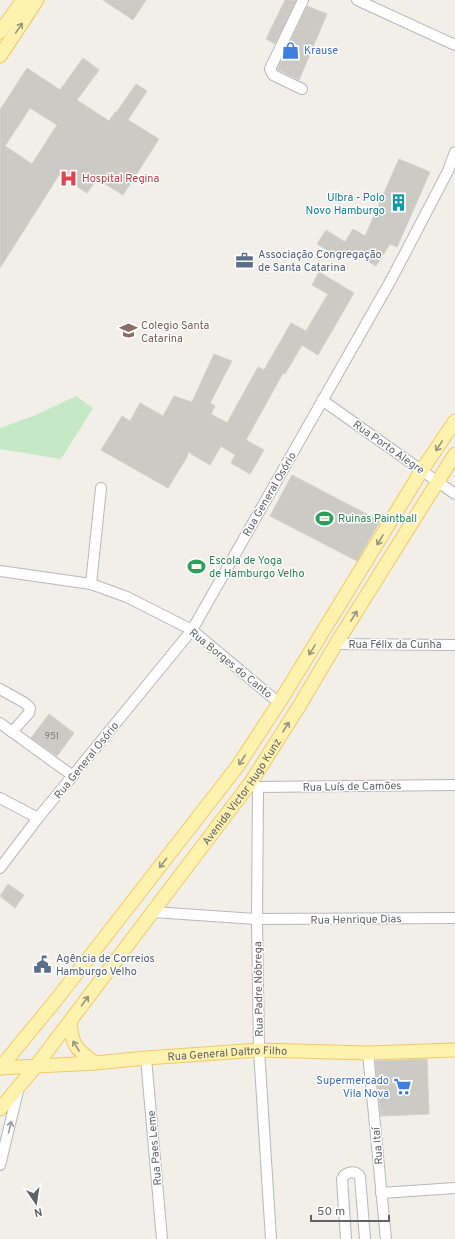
<svg xmlns="http://www.w3.org/2000/svg" width="455" height="1239" viewBox="0 0 455 1239" font-family="Overpass,sans-serif">
	<rect width="100%" height="100%" fill="#f1efe8"/>
	<!-- green -->
	<polygon fill="#c5e8c5" points="76,396 93,408 61,459 0,449 0,428 36,415"/>
	<!-- building -->
	<g fill="#cccac5" stroke="#d6d1c6" fill-rule="evenodd">
		<polygon points="103,0 146,0 133,20"/>
		<polygon points="285,0 296,0 275,44 266,39"/>
		<polygon points="307,6 327,14 299,80 277,69"/>
		<path d="M 83,58 L 99,70 L 77,100 L 109,121 L 115,112 L 116,113 L 136,84 L 147,91 L 128,120 L 159,139 L 123,195 L 97,179 L 87,193 L 59,175 L 0,268 L 0,110 L 27,68 L 60,90 ZM 30,108 L 57,125 L 32,164 L 5,146 Z"/>
		<polygon points="399,159 430,172 397,247 390,244 376,266 349,250 343,259 317,244 326,230 345,242 353,229 365,236"/>
		<polygon points="319,272 354,293 318,355 302,345 285,374 283,373 246,440 264,450 250,474 231,463 235,455 221,446 210,465 188,452 187,457 168,488 101,450 122,416 130,421 140,403 163,416 174,396 192,402 214,354 232,361 210,403 215,406 211,414 227,423 258,367 264,370 291,323 306,331 328,294 312,285"/>
		<polygon points="292,475 380,521 357,561 270,516"/>
		<polygon points="49,714 74,733 57,756 31,738"/>
		<polygon points="8,884 24,895 15,908 0,896"/>
		<polygon points="427,1059 429,1114 381,1116 375,1061"/>
	</g>
	<g fill="none" stroke-linecap="round" stroke-linejoin="round">
		<defs>
			<g id="minor">
				<polyline points="357,0 455,45"/>
				<polyline points="302,89 273,75 270,69 303,0"/>
				<polyline points="322,400 455,494"/>
				<polyline points="0,571 91,584 127,597 192,630 279,703"/>
				<polyline points="91,584 101,488"/>
				<polyline points="336,644 455,645"/>
				<polyline points="0,689 25,703 30,708 29,713 12,732"/>
				<polyline points="0,723 73,776"/>
				<polyline points="254,784 258,787 455,785"/>
				<polyline points="258,787 257,919 259,1050 271,1239"/>
				<polyline points="0,798 38,818"/>
				<polyline points="0,868 38,818 192,630 391,280 448,171 455,152"/>
				<polyline points="153,912 257,919 455,918"/>
				<polyline points="368,1053 386,1239"/>
				<polyline points="146,1058 162,1239"/>
				<polyline points="0,1165 19,1087"/>
				<polyline points="381,1193 455,1188"/>
				<path d="M 346,1239 L 342,1179 C 345,1172 356,1169 360,1177 L 365,1239"/>
			</g>
			<g id="major">
				<polyline points="0,32 23,0"/>
				<polyline points="0,56 37,0"/>
				<path d="M 70,1022 C 72,1046 76,1049 95,1063"/>
				<polyline points="0,1068 56,1000 237,767 279,703 422,470 455,421"/>
				<path id="s1" d="M 0,1068 L 95,1063 L 146,1058 L 259,1050 L 368,1053 L 455,1050"/>
				<path id="s2" d="M 0,1109 L 36,1066 L 251,782 L 298,708 L 336,644 L 455,454"/>
			</g>
		</defs>
		<!-- minor casing -->
		<use href="#minor" stroke="#b5b8bc" stroke-width="12"/>
		<!-- major casing -->
		<use href="#major" stroke="#f2c960" stroke-width="15"/>
		<!-- minor -->
		<use href="#minor" stroke="#fff" stroke-width="10"/>
		<!-- major -->
		<use href="#major" stroke="#fff2af" stroke-width="13"/>
	</g>
	<!-- one-way arrows -->
	<defs><path id="oneway-shaft" d="M-6 0H5M1.5-3L5.5 0L1.5 3" fill="none" stroke-width="1.6" stroke-linecap="round" stroke-linejoin="round"/></defs>
	<g stroke="#979581">
		<use href="#oneway-shaft" transform="translate(19 28) rotate(-56)"/>
		<use href="#oneway-shaft" transform="translate(439 446) rotate(124)"/>
		<use href="#oneway-shaft" transform="translate(380 540) rotate(121)"/>
		<use href="#oneway-shaft" transform="translate(354 616) rotate(-58)"/>
		<use href="#oneway-shaft" transform="translate(312 650) rotate(122)"/>
		<use href="#oneway-shaft" transform="translate(286 727) rotate(-57)"/>
		<use href="#oneway-shaft" transform="translate(242 760) rotate(123)"/>
		<use href="#oneway-shaft" transform="translate(163 863) rotate(128)"/>
		<use href="#oneway-shaft" transform="translate(85 1001) rotate(-53)"/>
		<use href="#oneway-shaft" transform="translate(76 1046) rotate(-122)"/>
	</g>
	<use stroke="#979a9d" href="#oneway-shaft" transform="translate(10 1127) rotate(-76)"/>
	<!-- icons -->
	<defs>
		<symbol id="shop-bare" viewBox="-9 -9 18 18"><path d="M-5-2.5h2.3a2.7 3.5 0 0 1 5.4 0H5L5.5 6h-11ZM-1.5-2.5h3a1.5 2.3 0 0 0-3 0Z" fill="#3f7fe0" stroke="#fff" stroke-width="2.5" paint-order="stroke"/></symbol>
		<symbol id="hospital-bare" viewBox="-9 -9 18 18"><path d="M-5-5h3v3.5h4V-5h3V5h-3V1.5h-4V5h-3Z" fill="#e0444e" stroke="#fff" stroke-width="2.5" paint-order="stroke"/></symbol>
		<symbol id="building-bare" viewBox="-9 -9 18 18"><path d="M-4-6H4V6H1V3H-1V6H-4ZM-2.5-4.3h1.7v1.8h-1.7ZM.8-4.3h1.7v1.8H.8ZM-2.5-1h1.7V.8h-1.7ZM.8-1h1.7V.8H.8Z" fill="#0f9aa8" stroke="#fff" stroke-width="2.5" paint-order="stroke"/></symbol>
		<symbol id="office-bare" viewBox="-9 -9 18 18"><path d="M-6-3h4V-5.5h4V-3h4V5H-6ZM-1-4.5V-3h2v-1.5ZM-6 0V1H6V0Z" fill="#5c6f8a" stroke="#fff" stroke-width="2.5" paint-order="stroke"/></symbol>
		<symbol id="school-bare" viewBox="-9 -9 18 18"><path d="M0-5L7-2L0 1L-7-2ZM-4 1L0 2.5L4 1V4Q0 6-4 4Z" fill="#8d6e63" stroke="#fff" stroke-width="2.5" paint-order="stroke"/></symbol>
		<symbol id="stadium-bare" viewBox="-9 -9 18 18"><path d="M0-5a6.5 5 0 1 0 0 10a6.5 5 0 1 0 0-10ZM-3.5-1.8h7v3.6h-7Z" fill="#2e9e5b" stroke="#fff" stroke-width="2.5" paint-order="stroke"/></symbol>
		<symbol id="civic-bare" viewBox="-9 -9 18 18"><path d="M-.6-6.5H3V-4.5H.6V-3L4-1V1h2V6H-6V1h2V-1L-.6-3ZM-1.2 2.5V6h2.4V2.5Z" fill="#5c6f8a" stroke="#fff" stroke-width="2.5" paint-order="stroke"/></symbol>
		<symbol id="supermarket-bare" viewBox="-9 -9 18 18"><path d="M-6-5.5h2.5l.6 2H6L4.5 2H-2.5L-4.4-4H-6ZM-1.5 3.2a1.3 1.3 0 1 0 .1 0ZM3 3.2a1.3 1.3 0 1 0 .1 0Z" fill="#3f7fe0" stroke="#fff" stroke-width="2.5" paint-order="stroke"/></symbol>
	</defs>
	<g fill-rule="evenodd">
		<use href="#shop-bare" x="278" y="38" width="25" height="25"/>
		<use href="#hospital-bare" x="56" y="166" width="25" height="25"/>
		<use href="#building-bare" x="386" y="190" width="25" height="25"/>
		<use href="#office-bare" x="232" y="248" width="25" height="25"/>
		<use href="#school-bare" x="116" y="318" width="25" height="25"/>
		<use href="#stadium-bare" x="312" y="506" width="25" height="25"/>
		<use href="#stadium-bare" x="184" y="554" width="25" height="25"/>
		<use href="#civic-bare" x="30" y="952" width="25" height="25"/>
		<use href="#supermarket-bare" x="390" y="1074" width="25" height="25"/>
	</g>
	<g text-anchor="middle" stroke-width="3" stroke-linejoin="round" paint-order="stroke">
		<!-- number labels -->
		<g font-size="9" fill="#7a7d7f">
			<text x="52" y="739">951</text>
		</g>
		<!-- shop labels -->
		<g font-size="11" fill="#366cbe" stroke="#fff" text-anchor="start">
			<text x="304" y="54">Krause</text>
			<text x="389" y="1084" text-anchor="end">Supermercado<tspan x="389" dy="13">Vila Nova</tspan></text>
		</g>
		<!-- health labels -->
		<g font-size="11" fill="#be3a42" stroke="#fff" text-anchor="start">
			<text x="82" y="182">Hospital Regina</text>
		</g>
		<!-- culture labels -->
		<g font-size="11" fill="#0d838f" stroke="#fff" text-anchor="end">
			<text x="385" y="201">Ulbra - Polo<tspan x="385" dy="13">Novo Hamburgo</tspan></text>
		</g>
		<!-- service labels -->
		<g font-size="11" fill="#4e5e75" stroke="#fff" text-anchor="start">
			<text x="258" y="258">Associação Congregação<tspan x="258" dy="13">de Santa Catarina</tspan></text>
			<text x="56" y="962">Agência de Correios<tspan x="56" dy="13">Hamburgo Velho</tspan></text>
		</g>
		<!-- education labels -->
		<g font-size="11" fill="#785e54" stroke="#fff" text-anchor="start">
			<text x="141" y="329">Colegio Santa<tspan x="141" dy="13">Catarina</tspan></text>
		</g>
		<!-- street labels -->
		<g font-size="11" fill="#5f6368" stroke="#fff">
			<text transform="translate(389 447) rotate(35)" y="4">Rua Porto Alegre</text>
			<text transform="translate(269 494) rotate(-60)" y="4">Rua General Osório</text>
			<text x="395" y="648">Rua Félix da Cunha</text>
			<text transform="translate(231 663) rotate(39)" y="4">Rua Borges do Canto</text>
			<text transform="translate(86 760) rotate(-51)" y="4">Rua General Osório</text>
			<text transform="translate(352 786) rotate(-1)" y="4">Rua Luís de Camões</text>
			<text dy="4" stroke="none"><textPath href="#s2" startOffset="399">Avenida Victor Hugo Kunz</textPath></text>
			<text transform="translate(356 919) rotate(-1)" y="4">Rua Henrique Dias</text>
			<text transform="translate(258 989) rotate(-91)" y="4">Rua Padre Nóbrega</text>
			<text dy="4" stroke="none"><textPath href="#s1" startOffset="228">Rua General Daltro Filho</textPath></text>
			<text transform="translate(377 1146) rotate(-95)" y="4">Rua Itaí</text>
			<text transform="translate(154 1148) rotate(-95)" y="4">Rua Paes Leme</text>
		</g>
		<!-- leisure labels -->
		<g font-size="11" fill="#27864d" stroke="#fff" text-anchor="start">
			<text x="338" y="522">Ruinas Paintball</text>
			<text x="209" y="564">Escola de Yoga<tspan x="209" dy="13">de Hamburgo Velho</tspan></text>
		</g>
	</g>
	<!-- north arrow -->
	<g transform="translate(36 1203) rotate(167)" stroke="#ffffff" stroke-width="3" paint-order="stroke">
	<path d="M0-3L7 15L0 10L-7 15Z" fill="#5f6368"/>
	<text y="-6" font-size="11" font-weight="bold" text-anchor="middle" fill="#5f6368">N</text>
	</g>
	<!-- scale -->
	<path d="M311 1215v6h78v-6" fill="none" stroke="#5f6368" stroke-width="2"/>
	<text x="317" y="1215" font-size="12" fill="#5f6368" stroke="#ffffff" stroke-width="3" paint-order="stroke">50 m</text>
</svg>
